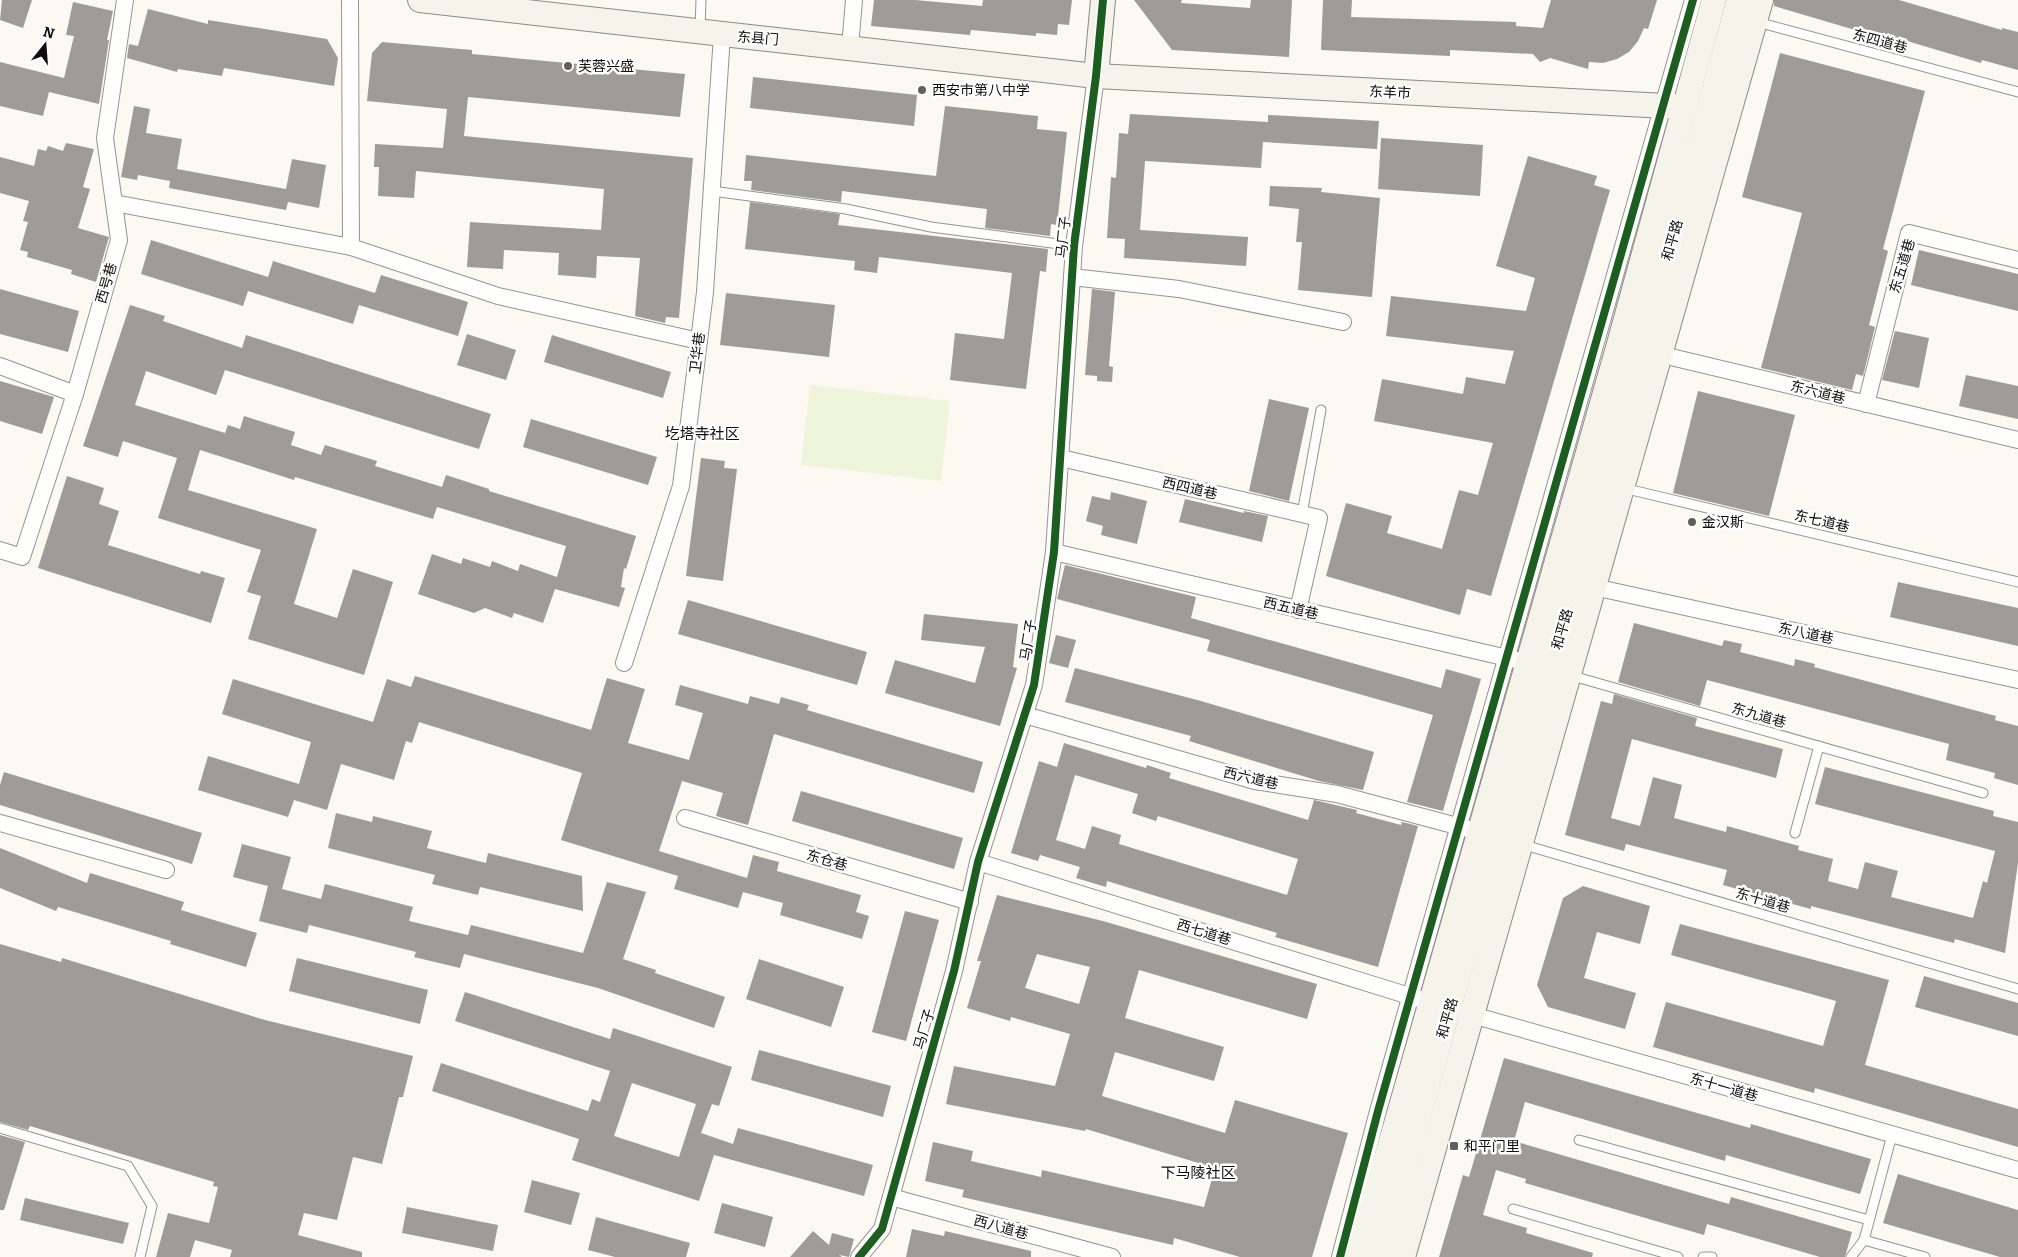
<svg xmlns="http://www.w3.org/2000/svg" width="2018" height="1257" viewBox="0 0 2018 1257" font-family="Bitter,'Noto Sans SC',serif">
	<rect width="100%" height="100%" fill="#fbf9f2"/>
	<!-- pitch -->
	<polygon fill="#eff5db" points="810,385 950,401 941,481 801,465"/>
	<!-- building -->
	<g fill="#9e9c98" fill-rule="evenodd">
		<polygon points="2,0 32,0 23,28 0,20"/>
		<polygon points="874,0 915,0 982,6 983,0 1072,0 1069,25 1058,24 1057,35 1036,33 1036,36 971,30 970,35 871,26"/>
		<polygon points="1134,0 1182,0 1181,3 1250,8 1251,0 1292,0 1289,57 1172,50"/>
		<polygon points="1323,0 1352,0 1351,17 1516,22 1516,26 1543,28 1551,0 1657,0 1648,29 1644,28 1638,41 1629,52 1617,59 1603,63 1589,62 1588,69 1550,58 1540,62 1533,54 1450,50 1450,56 1321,50"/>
		<polygon points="1774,0 1899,0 2002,30 2002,28 2018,32 2018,70 1982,60 1981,63 1890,36 1889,40 1774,6"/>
		<polygon points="73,2 113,11 107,40 109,40 99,104 49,92 43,116 0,106 0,62 64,78 74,36 66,35"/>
		<polygon points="148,9 208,24 208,20 327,39 338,58 334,86 224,68 222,76 178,69 177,72 127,58 129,44 138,46"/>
		<polygon points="382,42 472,50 472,54 685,74 680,117 468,97 464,136 693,158 679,318 666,317 665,323 635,316 640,258 597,256 596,278 558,275 559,253 504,250 503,269 467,267 470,222 601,230 604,189 416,171 414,198 378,196 379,167 374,167 375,144 443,148 447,109 367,101 372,53"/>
		<polygon points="1780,53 1925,91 1883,249 1888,251 1869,325 1875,327 1863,376 1856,374 1852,390 1761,368 1802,213 1742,197"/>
		<polygon points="753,77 917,95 914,126 750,108"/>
		<polygon points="134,106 150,109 146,133 182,139 177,169 286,189 292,159 326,165 319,208 288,202 286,210 169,188 170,181 138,175 137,180 121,177"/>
		<polygon points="945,106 1038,116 1037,129 1067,132 1057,225 1051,224 1050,236 985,228 987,209 842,191 841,202 751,190 752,181 744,181 746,155 936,176"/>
		<polygon points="1130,114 1268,122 1268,115 1379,121 1377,149 1263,142 1261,168 1145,161 1140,230 1248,237 1246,266 1124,258 1125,239 1107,238 1111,177 1116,178 1119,133 1128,134"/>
		<polygon points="1381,138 1483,145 1480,196 1378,189"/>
		<polygon points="66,143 94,149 83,187 90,189 78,228 109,237 96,282 71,274 72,270 27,257 28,252 20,250 28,222 23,221 29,201 0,193 0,157 34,166 38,149 46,151 48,146 63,151"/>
		<polygon points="1528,156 1597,176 1594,185 1610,190 1491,596 1467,589 1460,615 1326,576 1346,503 1392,516 1387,533 1442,549 1459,490 1478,495 1493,443 1374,421 1382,379 1463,394 1466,377 1505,384 1514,351 1386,336 1391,296 1526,311 1535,278 1496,266"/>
		<polygon points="1270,186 1322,188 1321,192 1380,198 1372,297 1298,290 1302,242 1296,242 1299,209 1269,206"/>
		<polygon points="750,202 840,214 838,225 1048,249 1046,272 1040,271 1026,389 950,380 955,333 1004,339 1012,273 879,257 877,273 854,270 855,261 745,249"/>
		<polygon points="151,240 268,277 273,261 375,293 381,275 468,302 458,336 359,305 353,324 248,291 243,306 141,274"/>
		<polygon points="1919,250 2018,274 2018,311 1911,285"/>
		<polygon points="0,289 79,311 68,352 0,334"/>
		<polygon points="1092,289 1115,292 1109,366 1113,367 1112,382 1097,381 1097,376 1085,375"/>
		<polygon points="726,293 835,305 829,357 720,345"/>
		<polygon points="130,305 165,316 163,321 242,348 246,335 491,414 479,449 225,370 216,395 146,371 135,405 225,433 228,425 240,429 244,416 295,432 291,445 321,455 325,445 377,461 375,466 442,487 446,475 489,489 489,491 636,536 626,569 624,568 621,587 625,588 619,607 555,589 543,623 514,613 512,618 485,608 474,613 418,594 432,554 461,564 463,558 490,567 492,561 518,571 520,564 557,577 566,546 437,507 433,519 295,477 294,480 200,450 188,490 317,529 294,604 337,618 353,569 393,582 364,675 248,639 261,596 247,592 261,550 158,518 177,458 123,441 118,457 83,446"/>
		<polygon points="1895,331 1929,338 1919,388 1882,380"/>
		<polygon points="467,334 516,350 506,380 457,365"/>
		<polygon points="552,335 671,372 663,398 544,362"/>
		<polygon points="1966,375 2018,386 2018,419 1959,406"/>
		<polygon points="0,381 54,397 42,434 0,421"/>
		<polygon points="1698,391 1795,415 1769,516 1673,493"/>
		<polygon points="1269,399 1309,408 1289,501 1249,491"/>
		<polygon points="531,419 657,457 648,485 523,447"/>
		<polygon points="701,458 725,461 724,468 737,469 723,581 686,576"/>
		<polygon points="67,476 104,488 99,504 119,511 108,545 200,574 201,571 225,578 211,623 38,568"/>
		<polygon points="1111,492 1147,501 1137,544 1101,535 1103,526 1086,521 1092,496 1110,500"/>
		<polygon points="1185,499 1244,513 1244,511 1268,516 1262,542 1179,522"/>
		<polygon points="1065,565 1196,597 1191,618 1441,688 1446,669 1481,679 1443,811 1407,802 1433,715 1207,651 1210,640 1057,599"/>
		<polygon points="1898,582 2018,608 2018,646 1890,617"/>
		<polygon points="688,600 867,652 857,685 678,634"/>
		<polygon points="924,614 1018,624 1013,667 1017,668 1000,726 885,693 895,660 975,683 985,647 921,640"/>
		<polygon points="1634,623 1722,646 1724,640 1742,644 1740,652 1794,666 1795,659 1815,664 1814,667 1996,716 1995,720 2018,726 2018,785 1994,778 1995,773 1946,760 1949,744 1707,680 1700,706 1618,682"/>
		<polygon points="1056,635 1076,640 1068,668 1049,663"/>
		<polygon points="1075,668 1201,701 1374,752 1363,790 1319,781 1189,741 1191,736 1065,702"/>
		<polygon points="415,676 591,730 607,678 645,689 628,743 689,760 703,713 675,705 680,685 748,704 750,696 779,704 781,697 809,705 807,710 983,762 974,793 774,734 748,825 716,816 723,793 682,781 659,851 747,878 753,855 779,862 777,871 861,895 856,912 869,916 862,939 780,915 783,903 743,892 738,908 674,889 678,876 561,840 582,773 419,722 412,743 406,741 394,780 341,764 327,810 294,800 288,817 198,790 208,756 299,784 311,742 222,714 233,679 373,722 387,679 411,687"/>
		<polygon points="1614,694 1697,718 1695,726 1783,749 1776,778 1632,739 1611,818 1640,826 1653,777 1682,785 1674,818 1726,832 1727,826 1799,846 1798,850 1833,859 1828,881 1858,889 1865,862 1898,871 1891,897 1973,918 1983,881 1987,883 1995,851 1815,804 1825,767 1994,811 1993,816 2018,822 2018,863 2005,953 1955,939 1954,943 1811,906 1811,909 1773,899 1723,885 1727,870 1626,844 1624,851 1565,835 1601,701 1612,704"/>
		<path d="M 1064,743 L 1146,768 L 1147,765 L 1171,773 L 1169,778 L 1308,820 L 1314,800 L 1357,810 L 1356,813 L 1401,825 L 1402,822 L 1418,826 L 1378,967 L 1275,937 L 1277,933 L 1107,881 L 1106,887 L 1076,878 L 1080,867 L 1040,855 L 1038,861 L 1011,853 L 1039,761 L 1057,767 ZM 1075,775 L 1138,794 L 1132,813 L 1156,821 L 1158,816 L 1298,859 L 1287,895 L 1119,844 L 1121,835 L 1092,826 L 1085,849 L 1056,840 Z"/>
		<polygon points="4,772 202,833 192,864 0,805 0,785"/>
		<polygon points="801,791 963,838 954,869 792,821"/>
		<polygon points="336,813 372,822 373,816 432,831 427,848 486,863 488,853 582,876 583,911 480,887 478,895 432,884 435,875 328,848"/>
		<polygon points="242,844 291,857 282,889 321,899 325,884 413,907 409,921 468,935 471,925 583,953 607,882 646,892 623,959 656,970 655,973 725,997 714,1028 598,988 464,954 460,968 414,957 416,952 309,925 307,933 259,921 268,886 233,877"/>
		<polygon points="0,848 87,883 90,873 184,902 181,910 257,933 246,967 170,944 171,941 58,907 56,911 0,888"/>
		<polygon points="1583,886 1650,906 1640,944 1597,932 1584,978 1636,993 1625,1029 1548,1007 1537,985 1563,898"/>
		<path d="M 997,895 L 1103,921 L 1317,984 L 1307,1019 L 1139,970 L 1125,1018 L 1224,1047 L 1214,1081 L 1115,1052 L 1102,1096 L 1225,1133 L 1235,1100 L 1348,1133 L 1312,1257 L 1240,1257 L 1174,1238 L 1173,1245 L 962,1197 L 964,1190 L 925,1181 L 933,1142 L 973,1151 L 971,1161 L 1041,1177 L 1042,1170 L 1204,1207 L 1215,1168 L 1086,1129 L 1085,1131 L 946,1104 L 954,1066 L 1055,1086 L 1070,1034 L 1011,1017 L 1010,1021 L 967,1008 L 981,961 L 977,961 ZM 1037,954 L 1090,967 L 1079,1004 L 1025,988 Z"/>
		<polygon points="905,911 939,920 906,1041 872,1032"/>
		<polygon points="1680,924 1889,980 1865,1065 2018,1109 2018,1147 1815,1088 1814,1093 1653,1047 1666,1002 1823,1046 1836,1001 1671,955"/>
		<polygon points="0,944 61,962 62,958 265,1020 413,1056 403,1097 399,1097 382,1164 353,1157 337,1220 304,1213 298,1235 362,1252 362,1257 230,1257 232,1250 195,1240 190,1257 156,1257 168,1213 209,1223 218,1187 213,1186 214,1182 30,1126 28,1130 0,1122"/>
		<polygon points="297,958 428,990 420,1024 289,991"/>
		<polygon points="759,959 844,987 831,1027 746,999"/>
		<polygon points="1924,976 2018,1003 2018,1036 1915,1007"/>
		<path d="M 465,992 L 610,1039 L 613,1028 L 732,1067 L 719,1106 L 712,1104 L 701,1133 L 733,1144 L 738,1128 L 873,1165 L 864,1196 L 714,1155 L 699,1201 L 572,1160 L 579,1139 L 432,1091 L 441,1063 L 588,1111 L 592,1099 L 600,1102 L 610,1071 L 455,1021 ZM 632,1083 L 696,1104 L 679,1157 L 614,1136 Z"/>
		<polygon points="759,1050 891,1086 883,1117 751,1080"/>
		<polygon points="1504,1058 1750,1128 1751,1124 1871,1159 1860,1194 1726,1155 1725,1161 1525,1102 1514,1141 1729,1204 1731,1197 1852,1232 1845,1257 1820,1257 1707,1224 1704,1235 1525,1183 1526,1179 1496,1170 1483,1215 1527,1228 1526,1233 1593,1253 1592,1257 1439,1257 1463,1175 1469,1177"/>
		<polygon points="0,1135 25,1142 4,1210 0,1210"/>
		<polygon points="1898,1174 2018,1210 2018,1257 2000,1257 1883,1223"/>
		<polygon points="532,1180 580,1193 571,1225 524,1212"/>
		<polygon points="25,1198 129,1223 123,1244 20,1220"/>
		<polygon points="722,1203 773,1217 765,1247 714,1233"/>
		<polygon points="407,1207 498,1225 493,1251 402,1233"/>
		<polygon points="596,1217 690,1243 686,1257 615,1257 588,1250"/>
		<polygon points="912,1229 944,1236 945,1231 1031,1251 1031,1257 906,1257"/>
		<polygon points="813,1231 829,1245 832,1233 854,1239 849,1257 839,1255 842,1257 790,1257"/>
	</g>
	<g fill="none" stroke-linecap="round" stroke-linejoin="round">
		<defs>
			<g id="lane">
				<polyline points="1757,22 2018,92"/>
				<polyline points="700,30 701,0"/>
				<polyline points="712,191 846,209 931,227 1074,246"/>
				<polyline points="1623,488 2018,582"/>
				<polyline points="1302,514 1321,410"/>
				<polyline points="1569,675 1983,793"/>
				<polyline points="1795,833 1819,746"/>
				<polyline points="1521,844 2018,989"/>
				<polyline points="0,1128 128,1166 152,1206 140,1257"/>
				<polyline points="1579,1140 1869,1220"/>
				<polyline points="1513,1209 1678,1257"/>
				<polyline points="1864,1240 1925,1257"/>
				<polyline points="1703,1257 1712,1257"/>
				<polyline points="1851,1257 1864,1240 1892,1135"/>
			</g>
			<g id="street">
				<polyline points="350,0 351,247"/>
				<polyline points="850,47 854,0"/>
				<polyline points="114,203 351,247 498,296 699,341"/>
				<polyline points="1072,277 1179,289 1343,322"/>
				<polyline points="1650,352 2018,440"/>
				<polyline points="0,366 75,394"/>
				<polyline points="1866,404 1909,233 2018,260"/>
				<polyline points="1061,458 1319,518 1298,610"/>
				<polyline points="0,550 22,557 75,394 119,240 105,138 125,0"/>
				<polyline points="1054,552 1516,660"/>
				<polyline points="1594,587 2018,680"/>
				<polyline points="624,663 681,486 705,292 722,35"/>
				<polyline points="1025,715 1255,781 1337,794 1468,829"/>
				<polyline points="685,818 970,902"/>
				<polyline points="0,823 166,870"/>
				<polyline points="978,862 1419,999"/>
				<polyline points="1462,1012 2018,1170"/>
				<polyline points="891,1197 1112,1257"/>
				<polyline points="859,1257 882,1229 954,971 978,862 1034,685 1054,552 1074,246 1096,76"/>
				<polyline points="1340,1257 1378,1111 1693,0"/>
			</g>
			<g id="secondary">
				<polyline points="420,0 1096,76 1685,107"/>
				<polyline points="1096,76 1103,0"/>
				<polyline points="1358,1257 1619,344 1714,0"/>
				<polyline points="1379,1257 1449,1008 1605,478 1739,0"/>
				<polyline points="1403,1257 1761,0"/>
			</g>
		</defs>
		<!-- lane casing -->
		<use href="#lane" stroke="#959491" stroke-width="11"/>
		<!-- street casing -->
		<use href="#street" stroke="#959491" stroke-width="18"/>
		<!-- secondary casing -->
		<use href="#secondary" stroke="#8b8a87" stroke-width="26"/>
		<!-- lane -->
		<use href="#lane" stroke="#fefefd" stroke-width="9"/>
		<!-- street -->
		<use href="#street" stroke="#fefefd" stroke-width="16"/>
		<!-- secondary -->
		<use href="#secondary" stroke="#f5f3ea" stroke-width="24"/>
		<defs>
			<g id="cycleway">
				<polyline points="859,1257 882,1229 954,971 978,862 1034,685 1054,552 1074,246 1096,76 1103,0"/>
				<polyline points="1340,1257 1378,1111 1693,0"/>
			</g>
		</defs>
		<!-- cycleway casing -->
		<use href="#cycleway" stroke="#fff" stroke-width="11"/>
		<!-- cycleway -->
		<use href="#cycleway" stroke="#1b5e20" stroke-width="8"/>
	</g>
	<!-- markers -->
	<g fill="#61605e" stroke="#fff" stroke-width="2">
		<circle cx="568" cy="66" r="5"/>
		<circle cx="922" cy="90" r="5"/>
		<circle cx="1692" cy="522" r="5"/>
		<rect x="1449" y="1141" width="10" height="10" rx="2.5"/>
	</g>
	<g text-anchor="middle" stroke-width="5" stroke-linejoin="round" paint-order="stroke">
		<!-- street labels -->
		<g font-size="14" fill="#0e0e0e" stroke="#fff">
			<text transform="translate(758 38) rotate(5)" y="5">东县门</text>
			<text transform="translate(1880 41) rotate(15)" y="5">东四道巷</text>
			<text transform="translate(1390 92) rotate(3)" y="5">东羊市</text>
			<text transform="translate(1063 237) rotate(-84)" y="5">马厂子</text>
			<text transform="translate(1672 240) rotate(-74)" y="5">和平路</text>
			<text transform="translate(1902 266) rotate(-73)" y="5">东五道巷</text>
			<text transform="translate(106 283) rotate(-74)" y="5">西号巷</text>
			<text transform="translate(697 353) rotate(-83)" y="5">卫华巷</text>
			<text transform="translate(1818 392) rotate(14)" y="5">东六道巷</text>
			<text transform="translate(1190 488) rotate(13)" y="5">西四道巷</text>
			<text transform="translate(1822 521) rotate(13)" y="5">东七道巷</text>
			<text transform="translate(1291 608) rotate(13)" y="5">西五道巷</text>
			<text transform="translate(1562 629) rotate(-74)" y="5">和平路</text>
			<text transform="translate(1806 633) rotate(12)" y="5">东八道巷</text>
			<text transform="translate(1028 640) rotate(-81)" y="5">马厂子</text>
			<text transform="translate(1759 715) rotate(16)" y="5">东九道巷</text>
			<text transform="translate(1251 778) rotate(13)" y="5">西六道巷</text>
			<text transform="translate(827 860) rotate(16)" y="5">东仓巷</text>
			<text transform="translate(1763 900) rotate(16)" y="5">东十道巷</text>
			<text transform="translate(1204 932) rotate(17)" y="5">西七道巷</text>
			<text transform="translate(1447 1018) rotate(-74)" y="5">和平路</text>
			<text transform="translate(924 1029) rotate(-74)" y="5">马厂子</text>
			<text transform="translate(1724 1087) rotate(16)" y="5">东十一道巷</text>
			<text transform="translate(1001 1227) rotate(15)" y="5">西八道巷</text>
		</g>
		<!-- poi labels -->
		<g font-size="14" fill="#0e0e0e" stroke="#fff" text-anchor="start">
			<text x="578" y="71">芙蓉兴盛</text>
			<text x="932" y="95">西安市第八中学</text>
			<text x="1702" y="527">金汉斯</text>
			<text x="1464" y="1151">和平门里</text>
		</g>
		<!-- neighbourhood labels -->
		<g font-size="15" fill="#0e0e0e" stroke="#fff">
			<text x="702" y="439">圪塔寺社区</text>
			<text x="1198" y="1178">下马陵社区</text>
		</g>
	</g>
	<!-- north arrow -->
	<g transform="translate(45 45) rotate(17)" stroke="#ffffff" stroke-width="4" paint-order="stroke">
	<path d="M0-4L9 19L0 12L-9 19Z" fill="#0e0e0e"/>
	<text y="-8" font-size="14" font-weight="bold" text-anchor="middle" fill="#0e0e0e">N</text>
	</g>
</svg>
